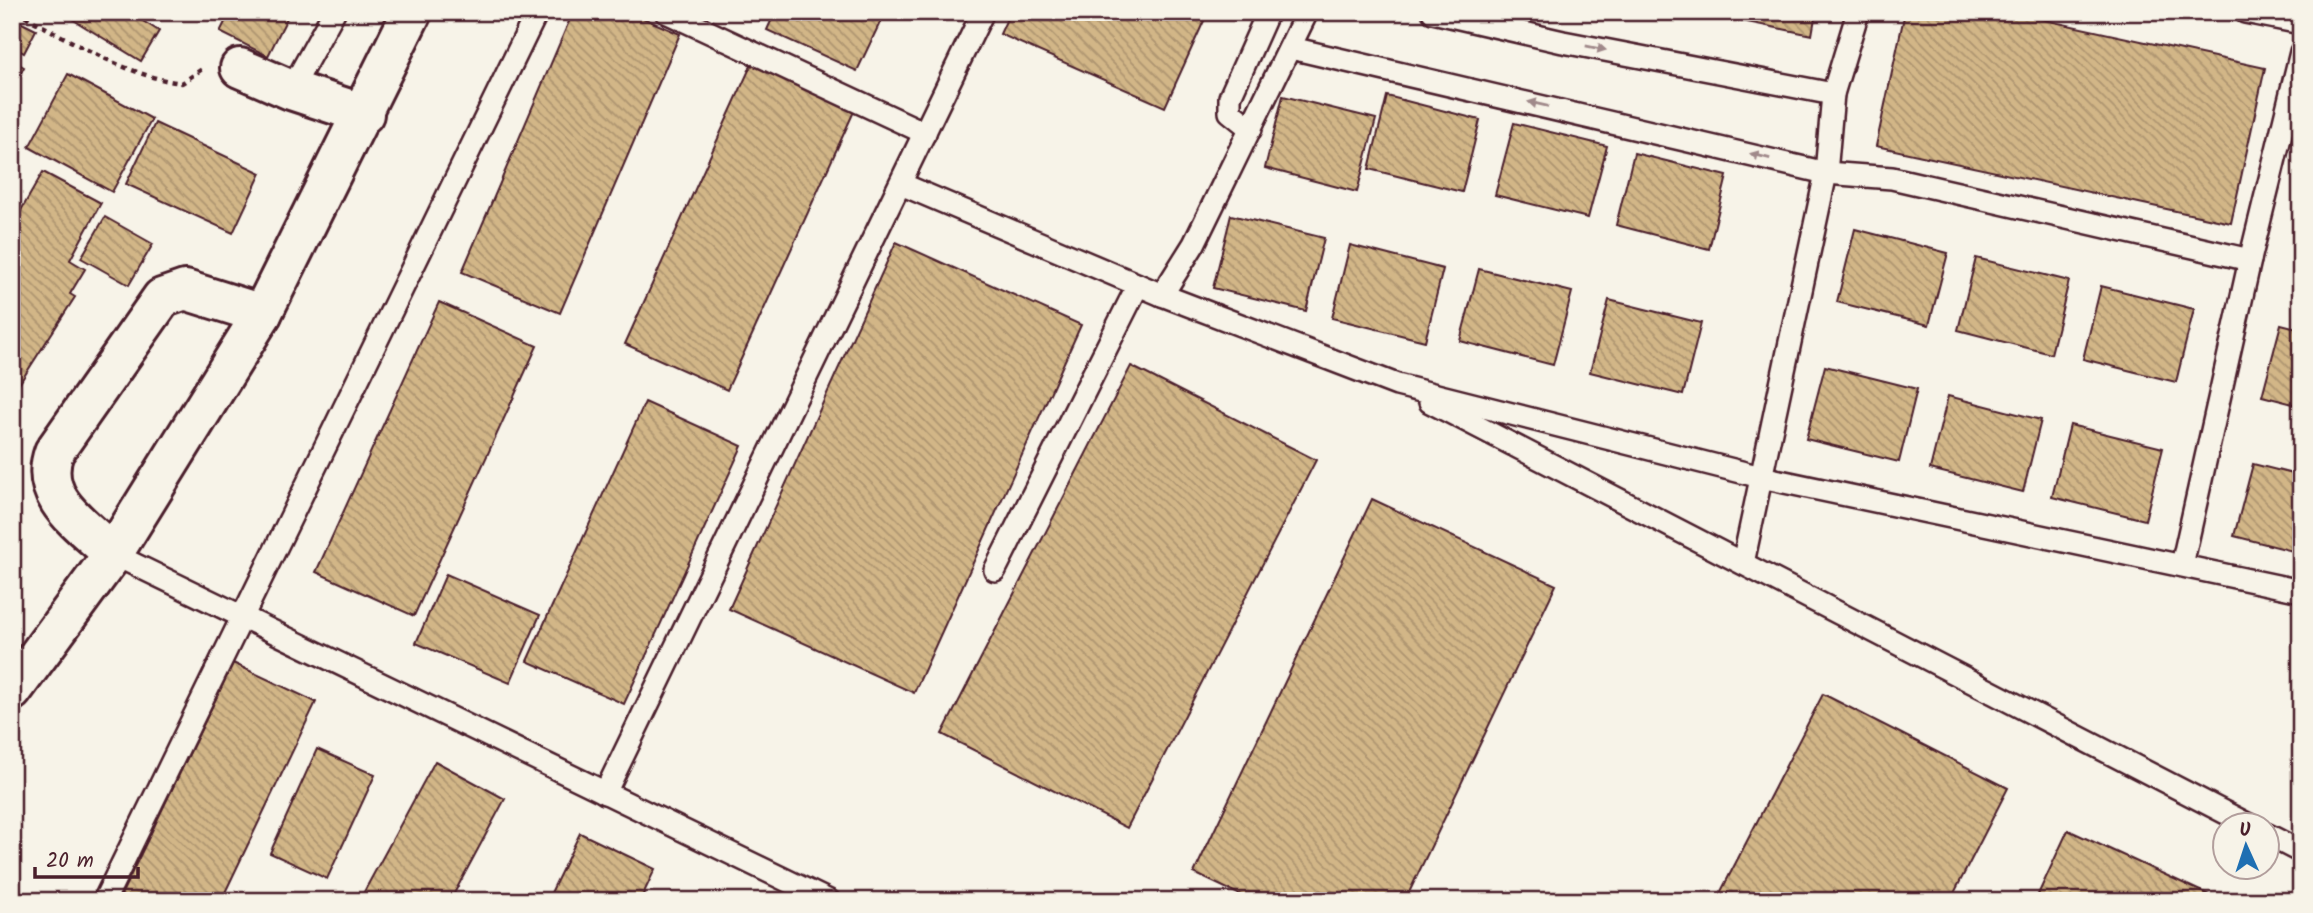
<svg xmlns="http://www.w3.org/2000/svg" width="2313" height="913" viewBox="0 0 2313 913" font-family="Kalam,sans-serif">
	<defs>
		<pattern id="building-back-hatch" width="6" height="6" patternUnits="userSpaceOnUse" patternTransform="scale(1.75)"><rect width="6" height="6" fill="#d2b687"/><path d="M-1 5l2 2M0 0l6 6M5-1l2 2" fill="none" stroke="#ac936f"/></pattern>
	</defs>
	<rect width="100%" height="100%" fill="#f7f3e8"/>
	<filter id="ink" filterUnits="userSpaceOnUse"><feTurbulence type="fractalNoise" baseFrequency=".0143" numOctaves="2"/><feDisplacementMap in="SourceGraphic" scale="14" xChannelSelector="R" yChannelSelector="G"/><feConvolveMatrix kernelMatrix="1 2 1 2 8 2 1 2 1" color-interpolation-filters="sRGB"/></filter>
	<g filter="url(#ink)">
		<!-- building -->
		<g fill="url(#building-back-hatch)" stroke="#4a1f2b" stroke-width="2">
			<polygon points="76,12 128,12 159,31 141,61 72,19"/>
			<polygon points="230,12 290,12 268,56 220,32"/>
			<polygon points="573,12 629,12 680,34 560,313 462,272"/>
			<polygon points="775,12 885,12 857,71 767,30"/>
			<polygon points="1010,12 1208,12 1165,107 1000,34"/>
			<polygon points="1712,12 1816,12 1812,35 1712,15"/>
			<polygon points="1905,12 2008,12 2265,68 2231,223 1876,146"/>
			<polygon points="12,18 36,30 24,53 12,46"/>
			<polygon points="12,60 24,67 12,89"/>
			<polygon points="753,61 856,107 727,390 625,344"/>
			<polygon points="68,74 152,119 112,192 29,147"/>
			<polygon points="1283,96 1376,119 1357,192 1265,168"/>
			<polygon points="1387,96 1480,120 1462,192 1369,169"/>
			<polygon points="155,123 261,173 233,233 126,184"/>
			<polygon points="1514,123 1607,146 1588,218 1495,195"/>
			<polygon points="1634,153 1727,176 1709,249 1616,225"/>
			<polygon points="43,172 101,203 70,260 85,269 70,294 75,297 12,395 12,226"/>
			<polygon points="1231,215 1324,238 1306,311 1213,288"/>
			<polygon points="105,217 153,244 129,285 81,258"/>
			<polygon points="1855,229 1948,253 1929,325 1837,302"/>
			<polygon points="896,242 1081,325 914,693 729,609"/>
			<polygon points="1350,245 1443,269 1425,341 1332,318"/>
			<polygon points="1976,258 2069,281 2051,354 1958,330"/>
			<polygon points="1479,269 1572,292 1553,365 1460,341"/>
			<polygon points="2101,286 2194,309 2176,382 2083,359"/>
			<polygon points="1609,300 1701,323 1683,395 1590,372"/>
			<polygon points="439,302 537,346 414,616 316,572"/>
			<polygon points="2281,324 2301,329 2301,406 2262,396"/>
			<polygon points="1131,366 1316,460 1127,828 942,734"/>
			<polygon points="1825,366 1917,389 1899,462 1806,439"/>
			<polygon points="1948,396 2041,420 2023,492 1930,469"/>
			<polygon points="645,402 742,446 624,704 527,661"/>
			<polygon points="2070,425 2163,448 2145,520 2052,497"/>
			<polygon points="2253,464 2301,476 2301,553 2234,536"/>
			<polygon points="1372,499 1556,585 1405,901 1253,901 1194,873"/>
			<polygon points="446,574 540,615 510,683 416,643"/>
			<polygon points="233,663 316,702 221,901 133,901 121,895"/>
			<polygon points="1823,694 2008,788 1950,901 1716,901"/>
			<polygon points="317,749 375,775 327,879 270,853"/>
			<polygon points="435,761 505,799 450,901 359,901"/>
			<polygon points="2068,830 2222,901 2035,901"/>
			<polygon points="580,833 655,869 640,901 547,901"/>
		</g>
		<g fill="none" stroke-linecap="round" stroke-linejoin="round">
			<defs>
				<g id="lane">
					<polyline points="666,12 925,133"/>
					<polyline points="1433,12 1563,42 1833,94"/>
					<polyline points="2245,12 2301,23"/>
					<polyline points="1291,48 1826,173 1892,178 2250,260"/>
					<polyline points="291,90 334,12"/>
					<polyline points="1251,129 1230,112 1230,97 1268,12"/>
					<polyline points="901,184 1162,295 1397,385 1761,477 2301,591"/>
					<polyline points="1162,295 1194,244 1307,12"/>
					<polyline points="1430,402 2249,825"/>
					<polyline points="113,554 829,901"/>
					<polyline points="1743,563 1826,173 1833,94 1858,12"/>
					<polyline points="2182,565 2250,260 2301,52"/>
					<polyline points="995,570 1138,285"/>
					<polyline points="605,793 983,12"/>
					<polyline points="2268,835 2301,852"/>
					<polyline points="104,901 537,12"/>
				</g>
				<g id="street">
					<polyline points="240,68 291,90 364,114"/>
					<path d="M 113,554 C 83,525 37,499 54,452 L 162,298 L 185,290 L 262,314"/>
				</g>
				<polyline id="secondary" points="12,691 113,554 262,314 412,12"/>
			</defs>
			<!-- lane casing -->
			<use href="#lane" stroke="#4a1f2b" stroke-width="26"/>
			<!-- street casing -->
			<use href="#street" stroke="#4a1f2b" stroke-width="44"/>
			<!-- secondary casing -->
			<use href="#secondary" stroke="#4a1f2b" stroke-width="44"/>
			<!-- path -->
			<path stroke="#4a1f2b" stroke-width="4.5" stroke-dasharray="5 5" stroke-linecap="butt" d="M 16,12 C 68,38 124,76 182,83 L 205,67"/>
			<!-- lane -->
			<use href="#lane" stroke="#f7f3e8" stroke-width="21"/>
			<!-- street -->
			<use href="#street" stroke="#f7f3e8" stroke-width="38"/>
			<!-- secondary -->
			<use href="#secondary" stroke="#f7f3e8" stroke-width="38"/>
		</g>
		<!-- one-way arrows -->
		<defs><path id="oneway-solid" d="M-6-.8H1V-3.2L6.5 0L1 3.2V.8H-6Z" transform="scale(1.75)"/></defs>
		<g fill="#a0898a">
			<use href="#oneway-solid" transform="translate(1596 48) rotate(11)"/>
			<use href="#oneway-solid" transform="translate(1538 104) rotate(-167)"/>
			<use href="#oneway-solid" transform="translate(1760 156) rotate(-166)"/>
		</g>
	</g>
	<!-- margin -->
	<rect width="2313" height="913" fill="none" stroke="#f7f3e8" stroke-width="42"/>
	<rect x="21" y="21" width="2271" height="871" fill="none" stroke="#4a1f2b" stroke-width="2.5" filter="url(#ink)"/>
	<!-- north arrow -->
	<g transform="translate(2246 846) rotate(357)"><circle r="33" fill="#f7f3e8" stroke="#b29e9c" stroke-width="2"/>
	<path d="M0-5L12 26L0 18L-12 26Z" fill="#1f6fb2"/>
	<text y="-10" font-size="19" font-weight="bold" text-anchor="middle" fill="#4a1f2b">U</text>
	</g>
	<!-- scale -->
	<path d="M35 867v10h103v-10" fill="none" stroke="#4a1f2b" stroke-width="3.5"/>
	<text x="46" y="867" font-size="21" fill="#4a1f2b" stroke="#f7f3e8" stroke-width="5" paint-order="stroke">20 m</text>
</svg>
